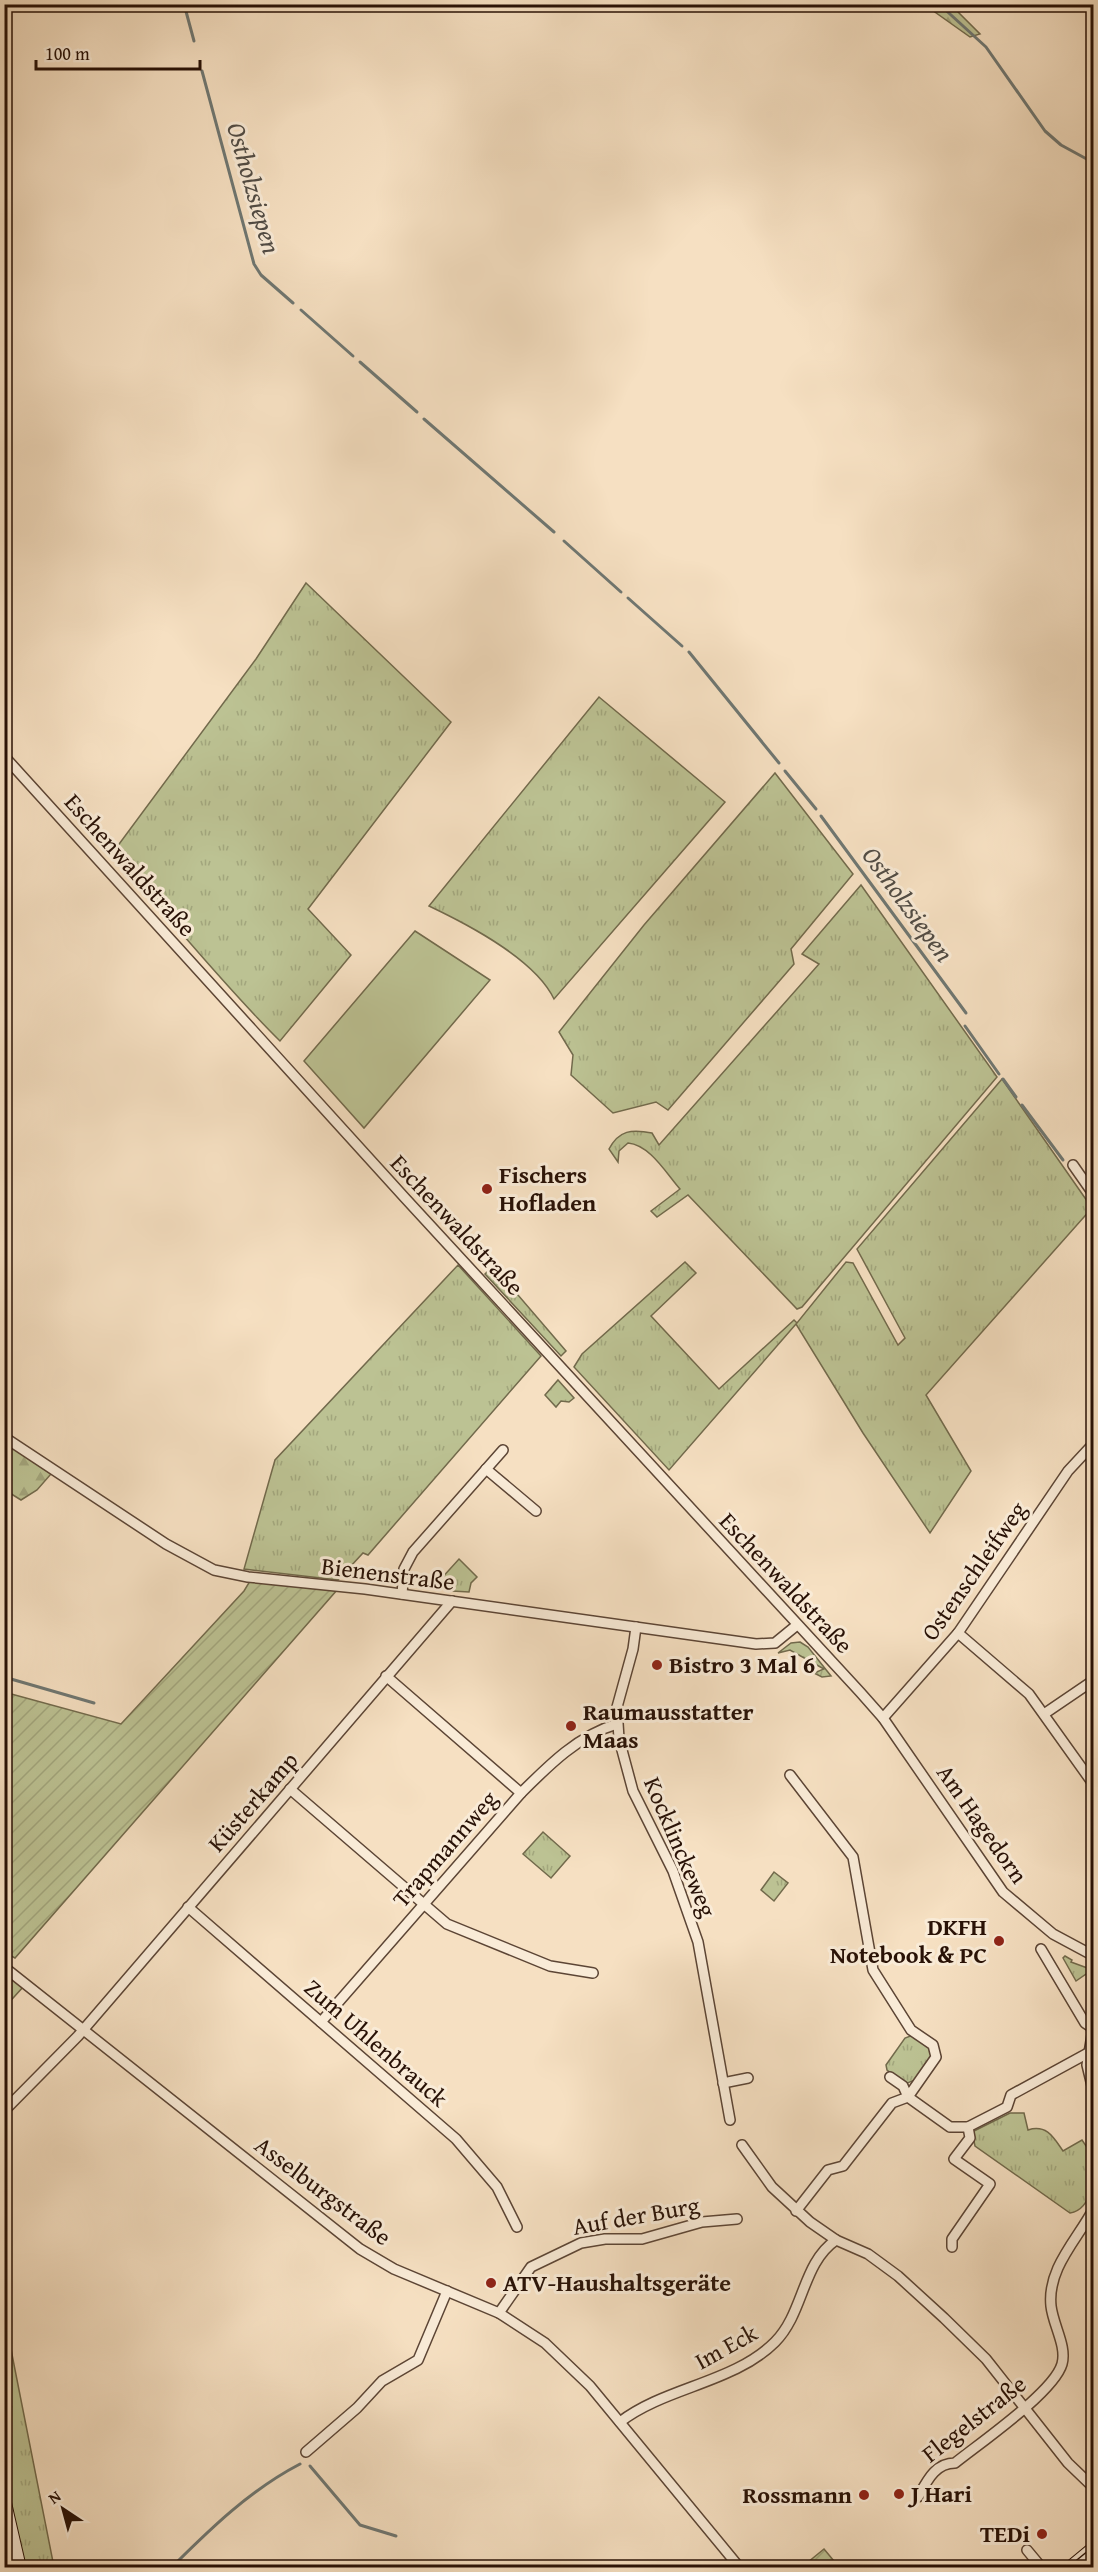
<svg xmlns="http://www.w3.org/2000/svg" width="1098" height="2572" viewBox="0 0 1098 2572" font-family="'Gentium Book Plus',serif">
	<defs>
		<pattern id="grass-tufts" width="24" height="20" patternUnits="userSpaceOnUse" patternTransform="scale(1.5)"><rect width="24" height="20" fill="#bcc293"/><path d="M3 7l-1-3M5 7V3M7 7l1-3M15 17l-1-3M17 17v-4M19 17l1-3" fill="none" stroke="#a2a67d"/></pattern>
		<pattern id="forest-firs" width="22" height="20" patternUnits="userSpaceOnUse" patternTransform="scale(1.5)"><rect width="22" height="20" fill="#bcc293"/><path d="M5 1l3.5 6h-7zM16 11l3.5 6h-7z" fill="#a2a67d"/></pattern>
		<pattern id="garden-furrows" width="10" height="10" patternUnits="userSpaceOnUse" patternTransform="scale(1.5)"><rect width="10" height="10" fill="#bcc293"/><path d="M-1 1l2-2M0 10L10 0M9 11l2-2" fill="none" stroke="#a2a67d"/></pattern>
	</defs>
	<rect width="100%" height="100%" fill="#f6e0c2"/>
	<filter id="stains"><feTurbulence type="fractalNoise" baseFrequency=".00333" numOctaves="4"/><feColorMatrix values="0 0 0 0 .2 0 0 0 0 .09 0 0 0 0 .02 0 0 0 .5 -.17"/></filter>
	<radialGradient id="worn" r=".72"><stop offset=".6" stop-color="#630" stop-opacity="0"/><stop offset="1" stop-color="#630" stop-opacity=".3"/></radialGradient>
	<!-- grass -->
	<g fill="url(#grass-tufts)" stroke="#726a4c" stroke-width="1.5">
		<path d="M 306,583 L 451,722 L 308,909 L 351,955 L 280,1041 C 220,982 169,915 111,855 L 256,659 Z"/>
		<path d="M 599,697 L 725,802 L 554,999 C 535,959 469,925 429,906 Z"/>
		<polygon points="775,773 853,874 791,949 794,964 668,1110 656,1102 613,1113 571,1075 573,1055 559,1032 644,925"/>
		<path d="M 861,885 L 997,1077 L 802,1307 L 797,1309 L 688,1195 L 657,1217 L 651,1211 L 680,1189 C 666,1173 650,1145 628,1143 L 619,1151 L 618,1162 L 609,1149 C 619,1130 632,1129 652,1133 L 659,1145 L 819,964 L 802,954 Z"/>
		<polygon points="1002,1079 1092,1208 926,1395 971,1471 930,1533 863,1433 796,1324 669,1470 574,1367 582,1354 685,1262 696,1273 651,1316 719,1389 794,1320 797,1323 846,1262 853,1263 898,1345 905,1338 857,1249"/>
		<polygon points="458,1265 541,1356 368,1555 363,1553 338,1580 244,1569 275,1460"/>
		<polygon points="493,1266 566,1351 561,1356 485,1274"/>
		<polygon points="558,1380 574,1398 569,1402 561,1401 556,1407 545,1395"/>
		<polygon points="459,1559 477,1577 471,1583 469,1592 452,1591 440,1580"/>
		<polygon points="800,1642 808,1647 831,1676 822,1677 814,1673 824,1669 790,1650 778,1653 791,1643"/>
		<polygon points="543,1832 570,1856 551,1878 523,1854"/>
		<polygon points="774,1872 788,1883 774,1901 761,1890"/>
		<polygon points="1065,1956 1072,1960 1071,1962 1093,1970 1093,1973 1092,1970 1076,1981 1063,1958"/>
		<polygon points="4,1973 23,1987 5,2007 4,2006"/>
		<polygon points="913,2035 929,2047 932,2056 915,2080 905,2084 887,2070 886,2065 905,2038"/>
		<path d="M 1010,2113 L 1024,2113 L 1028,2130 C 1047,2124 1054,2138 1063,2151 L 1082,2140 L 1086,2146 L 1093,2140 C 1093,2163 1098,2208 1070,2213 L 975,2146 L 972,2132 Z"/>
		<polygon points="4,2314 54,2567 25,2567 4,2472"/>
	</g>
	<!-- forest -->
	<g fill="url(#forest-firs)" stroke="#726a4c" stroke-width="1.5">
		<polygon points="925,5 951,5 980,34 970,37"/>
		<polygon points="4,1442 51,1474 37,1490 21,1500 5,1490"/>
	</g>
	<!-- garden -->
	<g fill="url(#garden-furrows)" stroke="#726a4c" stroke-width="1.5">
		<polygon points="250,1581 337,1590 15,1958 4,1952 4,1692 121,1724 244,1591"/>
		<polygon points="824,2549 839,2567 802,2567"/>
	</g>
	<!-- pitch -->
	<polygon fill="#bcc293" stroke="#726a4c" stroke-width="1.5" points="415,931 490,980 364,1128 304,1061"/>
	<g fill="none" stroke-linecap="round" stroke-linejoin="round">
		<!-- stream -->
		<g stroke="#6f7772" stroke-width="3">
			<polyline points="184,4 194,41"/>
			<polyline points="939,4 986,47 1045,131 1061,145 1094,163"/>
			<polyline points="202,71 254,264 261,275 293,303"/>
			<polyline points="301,310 353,356"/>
			<polyline points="360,362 417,412"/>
			<polyline points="424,419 554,532"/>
			<polyline points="564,541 621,592"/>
			<polyline points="628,598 682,646"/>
			<polyline points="689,652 779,763"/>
			<polyline points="785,771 816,809"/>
			<polyline points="821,816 966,1013"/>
			<polyline points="965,1026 999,1074"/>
			<polyline points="1003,1079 1016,1097"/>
			<polyline points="1022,1105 1063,1160"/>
			<polyline points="4,1677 94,1703"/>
			<polyline points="310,2466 360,2525 396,2536"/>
			<path d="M 171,2568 C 210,2529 250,2490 300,2464"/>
		</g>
		<defs>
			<g id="minor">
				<polyline points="4,756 405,1198 860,1692 883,1718 1003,1892 1053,1934 1094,1956"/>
				<polyline points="1073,1165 1094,1195"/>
				<polyline points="4,1437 166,1544 214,1570 248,1577 365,1589 756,1644 775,1643 797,1625"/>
				<polyline points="486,1469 536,1511"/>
				<polyline points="402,1594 404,1569 413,1552 503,1450"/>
				<polyline points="636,1627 633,1649 617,1707 619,1739 633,1791 673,1871 698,1942 730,2120"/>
				<polyline points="958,1633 1029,1694 1094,1785"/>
				<polyline points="386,1676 521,1793"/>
				<polyline points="1044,1714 1094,1680"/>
				<polyline points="883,1718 958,1633 1068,1471 1094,1443"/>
				<polyline points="790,1775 853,1857 873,1970 911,2030 933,2045 936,2057 908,2097 892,2103 843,2166 828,2170 796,2211"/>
				<polyline points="290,1789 447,1924 550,1966 593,1973"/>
				<polyline points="188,1907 456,2139 497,2187 517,2227"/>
				<polyline points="1041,1949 1085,2023 1094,2029"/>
				<polyline points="4,1967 360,2249 394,2269 499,2313 545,2343 590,2386 740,2568"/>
				<path d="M 321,2022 L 521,1793 C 549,1765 579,1735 617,1724"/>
				<polyline points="1093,2029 1087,2065 1094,2094"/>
				<polyline points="890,2077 903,2086 908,2097 950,2127 968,2127 1007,2107 1011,2095 1088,2053"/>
				<polyline points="723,2083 748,2078"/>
				<polyline points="4,2111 78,2036 452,1601"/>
				<polyline points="742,2145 772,2187 810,2222 836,2240 868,2254 898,2276 944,2318 986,2359 1068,2463 1094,2488"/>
				<polyline points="952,2247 952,2239 990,2184 954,2159 970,2138 968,2127"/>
				<polyline points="499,2313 531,2267 581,2243 605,2239 642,2239 702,2222 737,2219"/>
				<path d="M 620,2422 C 665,2387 734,2383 775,2342 C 804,2313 802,2263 836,2240"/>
				<polyline points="306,2452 357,2408 382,2381 418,2360 447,2291"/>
				<path d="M 918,2497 C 927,2481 935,2463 955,2463 C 980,2443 1054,2392 1062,2364 C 1067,2346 1053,2325 1051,2306 C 1047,2268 1078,2239 1094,2208"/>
				<polyline points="1027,2550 1042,2568"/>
			</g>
			<g id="secondary">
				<polyline points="4,2503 19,2568"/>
				<polyline points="1071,2568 1094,2549"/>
			</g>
		</defs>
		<!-- minor casing -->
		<use href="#minor" stroke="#5c4535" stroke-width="12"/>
		<!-- secondary casing -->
		<use href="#secondary" stroke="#281106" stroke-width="16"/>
		<!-- minor -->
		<use href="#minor" stroke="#f9ebd7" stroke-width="9"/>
		<!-- secondary -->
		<use href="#secondary" stroke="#f9ebd7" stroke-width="14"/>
		<!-- tram -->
		<polyline stroke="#281106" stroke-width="1.5" points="1067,2568 1094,2546"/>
	</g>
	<!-- markers -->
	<g fill="#8f2418" stroke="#f9ebd7" stroke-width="2">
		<circle cx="487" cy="1189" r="6"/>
		<circle cx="657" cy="1665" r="6"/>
		<circle cx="571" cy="1726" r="6"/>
		<circle cx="999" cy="1941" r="6"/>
		<circle cx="491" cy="2283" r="6"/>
		<circle cx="899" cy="2494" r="6"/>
		<circle cx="864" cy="2495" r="6"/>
		<circle cx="1042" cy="2534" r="6"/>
	</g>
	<g text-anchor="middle" stroke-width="6" stroke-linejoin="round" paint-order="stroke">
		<!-- street labels -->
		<g font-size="24" fill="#281106" stroke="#f9ebd7">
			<text transform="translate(130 865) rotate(48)" y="8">Eschenwaldstraße</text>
			<text transform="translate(457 1225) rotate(47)" y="8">Eschenwaldstraße</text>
			<text transform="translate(974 1571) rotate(-55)" y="8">Ostenschleifweg</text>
			<text transform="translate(388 1574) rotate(7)" y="8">Bienenstraße</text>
			<text transform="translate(786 1583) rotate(47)" y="8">Eschenwaldstraße</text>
			<text transform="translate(253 1802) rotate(-49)" y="8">Küsterkamp</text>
			<text transform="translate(982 1824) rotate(55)" y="8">Am Hagedorn</text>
			<text transform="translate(680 1847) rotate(67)" y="8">Kocklinckeweg</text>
			<text transform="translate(445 1849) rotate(-49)" y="8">Trapmannweg</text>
			<text transform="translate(376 2043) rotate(41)" y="8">Zum Uhlenbrauck</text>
			<text transform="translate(323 2191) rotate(37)" y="8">Asselburgstraße</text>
			<text transform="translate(636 2216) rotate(-10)" y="8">Auf der Burg</text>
			<text transform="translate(726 2347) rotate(-29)" y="8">Im Eck</text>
			<text transform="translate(974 2419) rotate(-38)" y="8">Flegelstraße</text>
		</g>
		<!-- poi labels -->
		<g font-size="24" font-weight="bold" fill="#281106" stroke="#f9ebd7" text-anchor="start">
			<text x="499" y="1183">Fischers<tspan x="499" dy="28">Hofladen</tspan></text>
			<text x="669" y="1673">Bistro 3 Mal 6</text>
			<text x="583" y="1720">Raumausstatter<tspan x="583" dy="28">Maas</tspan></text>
			<text x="987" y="1935" text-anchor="end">DKFH<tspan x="987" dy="28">Notebook &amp; PC</tspan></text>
			<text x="503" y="2291">ATV-Haushaltsgeräte</text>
			<text x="911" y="2502">J Hari</text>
			<text x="852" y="2503" text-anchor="end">Rossmann</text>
			<text x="1030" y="2542" text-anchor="end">TEDi</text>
		</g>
		<!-- water labels -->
		<g font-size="26" font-style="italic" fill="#514c45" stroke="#f9ebd7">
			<text transform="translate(254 188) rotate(74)" y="9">Ostholzsiepen</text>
			<text transform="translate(908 904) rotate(54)" y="9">Ostholzsiepen</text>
		</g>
	</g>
	<!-- margin -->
	<rect width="1098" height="2572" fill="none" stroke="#f6e0c2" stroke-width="24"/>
	<rect x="6" y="6" width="1086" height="2560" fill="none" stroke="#281106" stroke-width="3"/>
	<rect x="12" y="12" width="1074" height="2548" fill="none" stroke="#281106" stroke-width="1.5"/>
	<!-- north arrow -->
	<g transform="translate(63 2509) rotate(324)" stroke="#f9ebd7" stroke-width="4.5" paint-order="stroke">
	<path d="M0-4.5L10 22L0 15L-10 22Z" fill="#281106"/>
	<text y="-9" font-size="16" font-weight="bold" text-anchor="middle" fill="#281106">N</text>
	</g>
	<!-- scale -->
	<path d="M36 60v9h164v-9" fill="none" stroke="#281106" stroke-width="3"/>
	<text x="45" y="60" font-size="18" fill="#281106" stroke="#f9ebd7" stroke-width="4.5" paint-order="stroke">100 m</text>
	<rect width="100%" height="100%" filter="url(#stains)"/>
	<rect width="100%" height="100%" fill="url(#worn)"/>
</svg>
